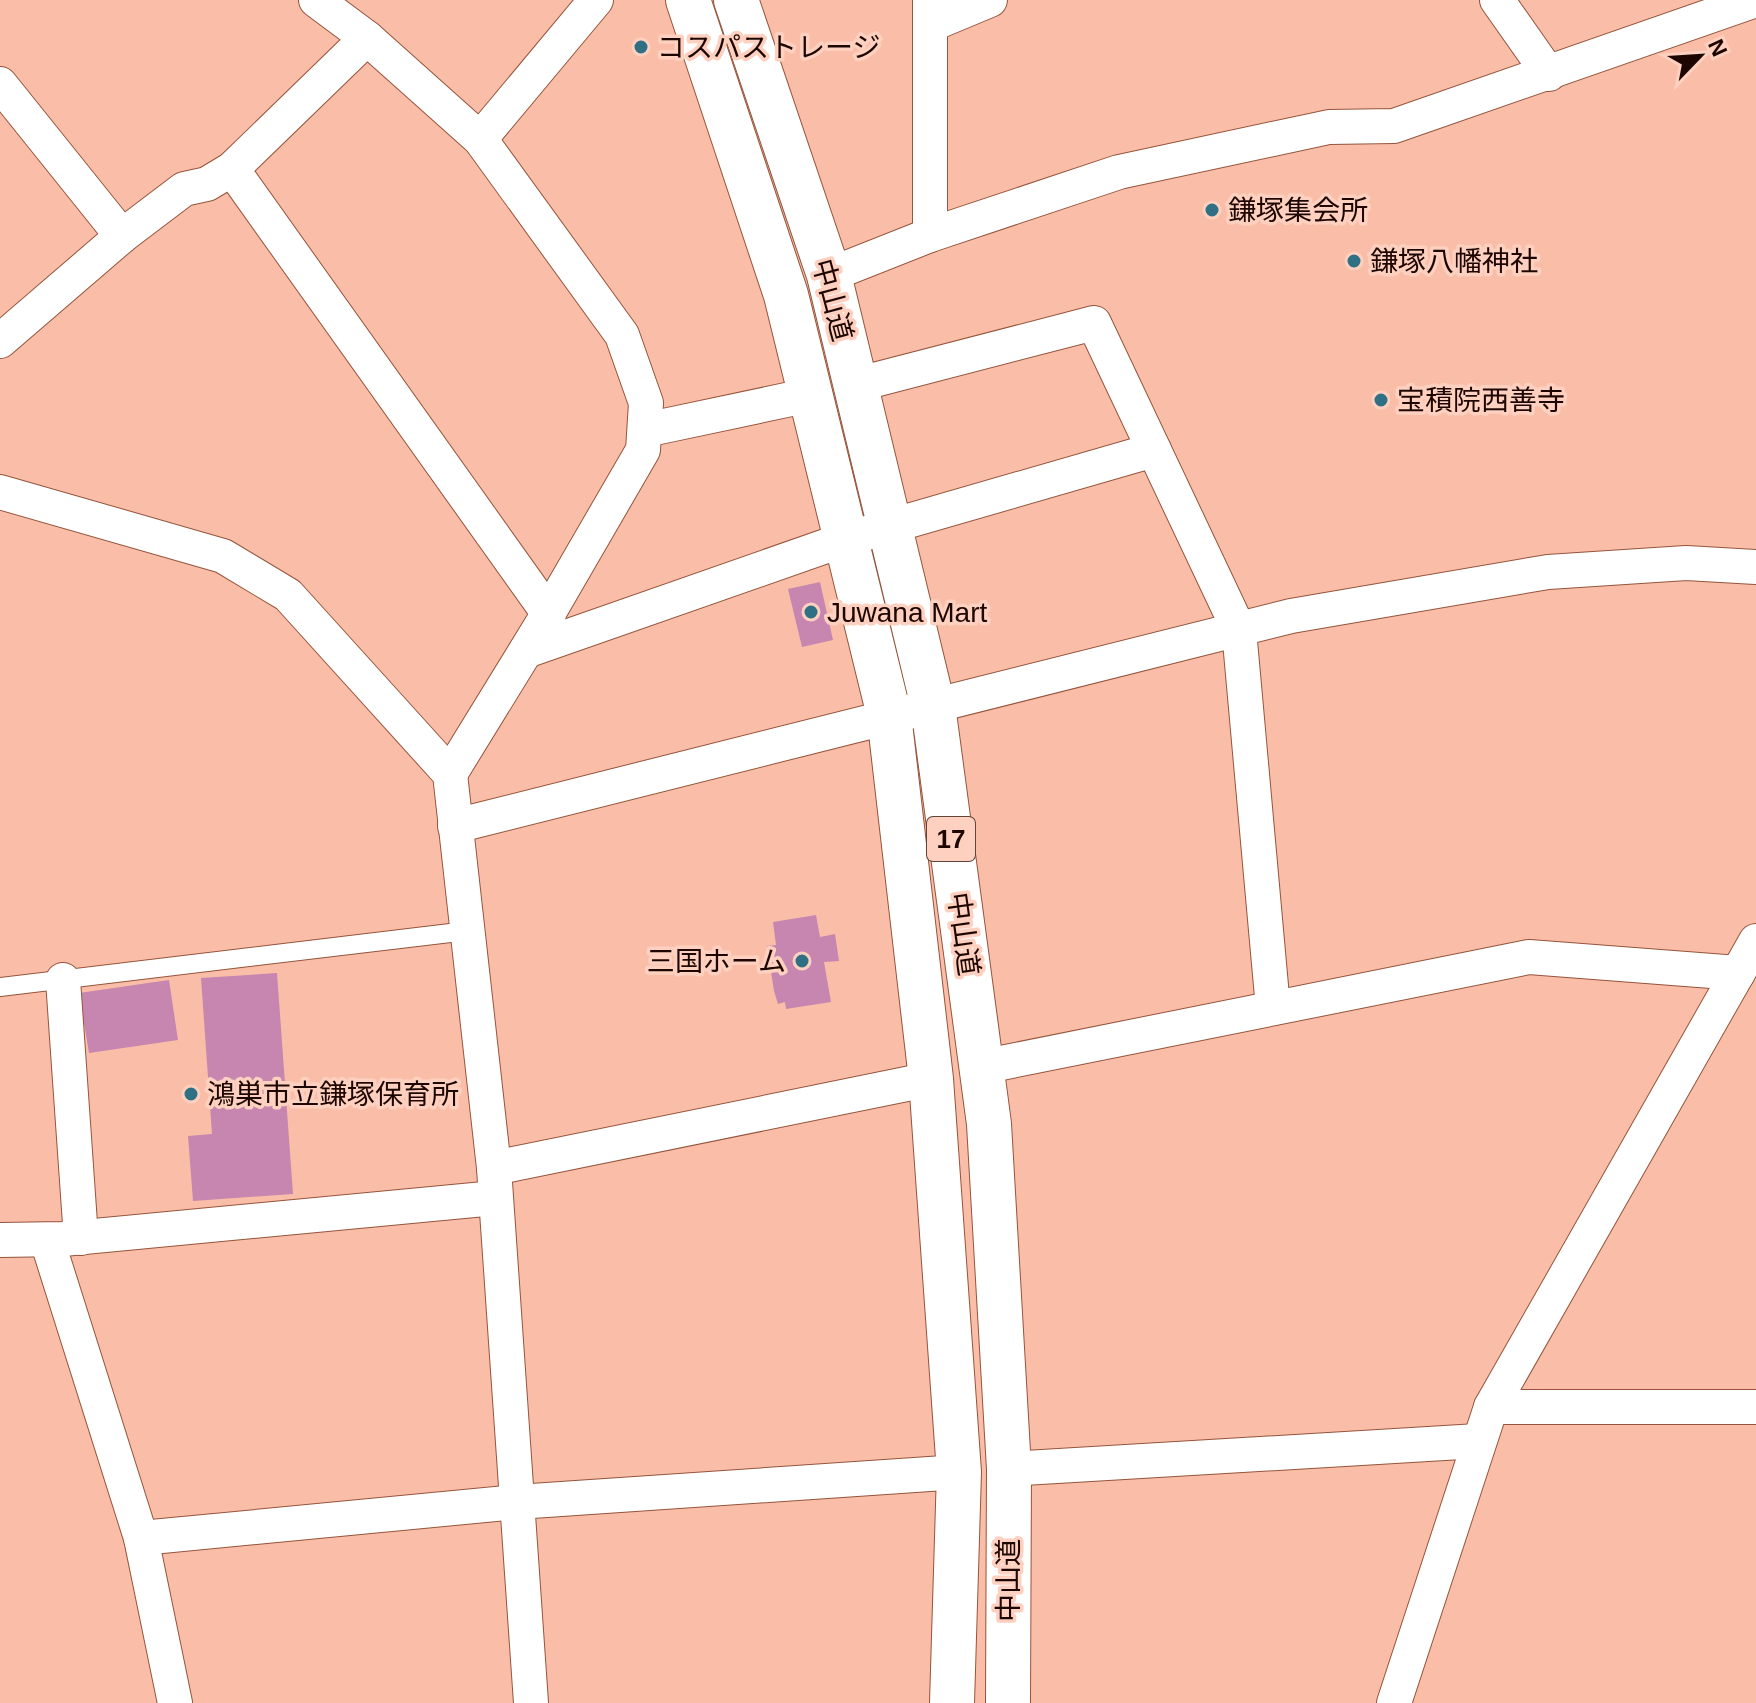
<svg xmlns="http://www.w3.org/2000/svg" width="1756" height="1703" viewBox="0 0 1756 1703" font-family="Helvetica,'Noto Sans JP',sans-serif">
	<rect width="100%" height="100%" fill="#fabea8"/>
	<!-- building -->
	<g fill="#c686af">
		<polygon points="820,582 833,640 802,647 788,589"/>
		<polygon points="816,915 820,937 835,934 839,961 824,962 831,1002 786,1009 785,1002 778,1004 774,991 767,946 776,945 773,922"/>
		<polygon points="277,973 293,1194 193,1201 188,1136 212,1134 201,978"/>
		<polygon points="169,980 178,1040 89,1053 79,993"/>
	</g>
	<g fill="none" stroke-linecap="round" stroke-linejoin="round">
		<defs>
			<polyline id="lane" points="0,987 467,931"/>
			<g id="street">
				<polyline points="316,0 367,38 480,139 622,335 646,403 643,450 541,626 450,774"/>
				<polyline points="930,0 930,235"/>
				<polyline points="1497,0 1549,74"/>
				<polyline points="930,25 990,0"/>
				<polyline points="0,84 122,236"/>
				<polyline points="480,139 596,0"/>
				<polyline points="232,169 549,614"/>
				<polyline points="829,275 930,235 1119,172 1329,127 1394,126 1756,0"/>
				<polyline points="0,341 122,236 184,189 207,184 232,169 367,38"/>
				<polyline points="855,385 1094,323 1239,630 1273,1008"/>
				<polyline points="645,430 810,395"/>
				<polyline points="0,492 223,556 288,595 450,774 494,1168 531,1703"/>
				<polyline points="526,651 846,539 1154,450"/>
				<polyline points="455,826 1291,616 1548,572 1686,563 1756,567"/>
				<polyline points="63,980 81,1238"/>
				<polyline points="981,1067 1529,957 1738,973"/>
				<polyline points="494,1168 931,1079"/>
				<polyline points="0,1240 63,1239 495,1198"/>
				<polyline points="47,1240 141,1538 175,1703"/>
				<polyline points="1491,1407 1756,1407"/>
				<polyline points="1009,1469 1478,1441"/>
				<polyline points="141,1538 517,1502 959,1472"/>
				<polyline points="1394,1703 1491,1407 1756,941"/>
			</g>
			<g id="highway">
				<polyline points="688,0 786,295 889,715 931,1079 959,1472 952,1703"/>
				<polyline points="736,0 829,275 933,706 989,1124 1009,1469 1008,1703"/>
			</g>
		</defs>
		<!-- lane casing -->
		<use href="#lane" stroke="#95543b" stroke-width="20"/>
		<!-- street casing -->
		<use href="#street" stroke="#95543b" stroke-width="36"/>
		<!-- highway casing -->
		<use href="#highway" stroke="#95543b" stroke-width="46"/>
		<!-- lane -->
		<use href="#lane" stroke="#fff" stroke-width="18"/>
		<!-- street -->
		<use href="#street" stroke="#fff" stroke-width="34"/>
		<!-- highway -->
		<use href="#highway" stroke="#fff" stroke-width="44"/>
	</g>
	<!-- markers -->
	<g fill="#307084" stroke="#fdd0bf" stroke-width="3">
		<circle cx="641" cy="47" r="8"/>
		<circle cx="1212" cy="210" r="8"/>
		<circle cx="1354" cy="261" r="8"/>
		<circle cx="1381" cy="400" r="8"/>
		<circle cx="811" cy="612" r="8"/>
		<circle cx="802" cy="961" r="8"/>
		<circle cx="191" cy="1094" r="8"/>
	</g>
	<g text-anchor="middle" stroke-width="7" stroke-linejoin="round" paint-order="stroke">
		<!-- shield labels -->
		<rect fill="#fdd0bf" stroke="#614339" stroke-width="2" x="927" y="817" width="48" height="44" rx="6"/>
		<g font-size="26" font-weight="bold" fill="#1e0600">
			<text x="951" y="848">17</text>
		</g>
		<!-- poi labels -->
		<g font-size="28" fill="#1e0600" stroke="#fdd0bf" text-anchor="start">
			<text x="657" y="57">コスパストレージ</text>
			<text x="1228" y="220">鎌塚集会所</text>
			<text x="1370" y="271">鎌塚八幡神社</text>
			<text x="1397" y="410">宝積院西善寺</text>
			<text x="827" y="622">Juwana Mart</text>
			<text x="786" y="971" text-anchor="end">三国ホーム</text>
			<text x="207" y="1104">鴻巣市立鎌塚保育所</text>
		</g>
		<!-- street labels -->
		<g font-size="28" fill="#1e0600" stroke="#fdd0bf">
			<text transform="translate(833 300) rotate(75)" y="10">中山道</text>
			<text transform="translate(964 934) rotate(82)" y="10">中山道</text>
			<text transform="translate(1008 1580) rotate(-90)" y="10">中山道</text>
		</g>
	</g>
	<!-- north arrow -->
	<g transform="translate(1700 56) rotate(65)" stroke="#fdd0bf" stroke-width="6" paint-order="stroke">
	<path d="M0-6L14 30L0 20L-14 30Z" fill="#1e0600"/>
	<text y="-12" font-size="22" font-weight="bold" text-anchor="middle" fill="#1e0600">N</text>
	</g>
</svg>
